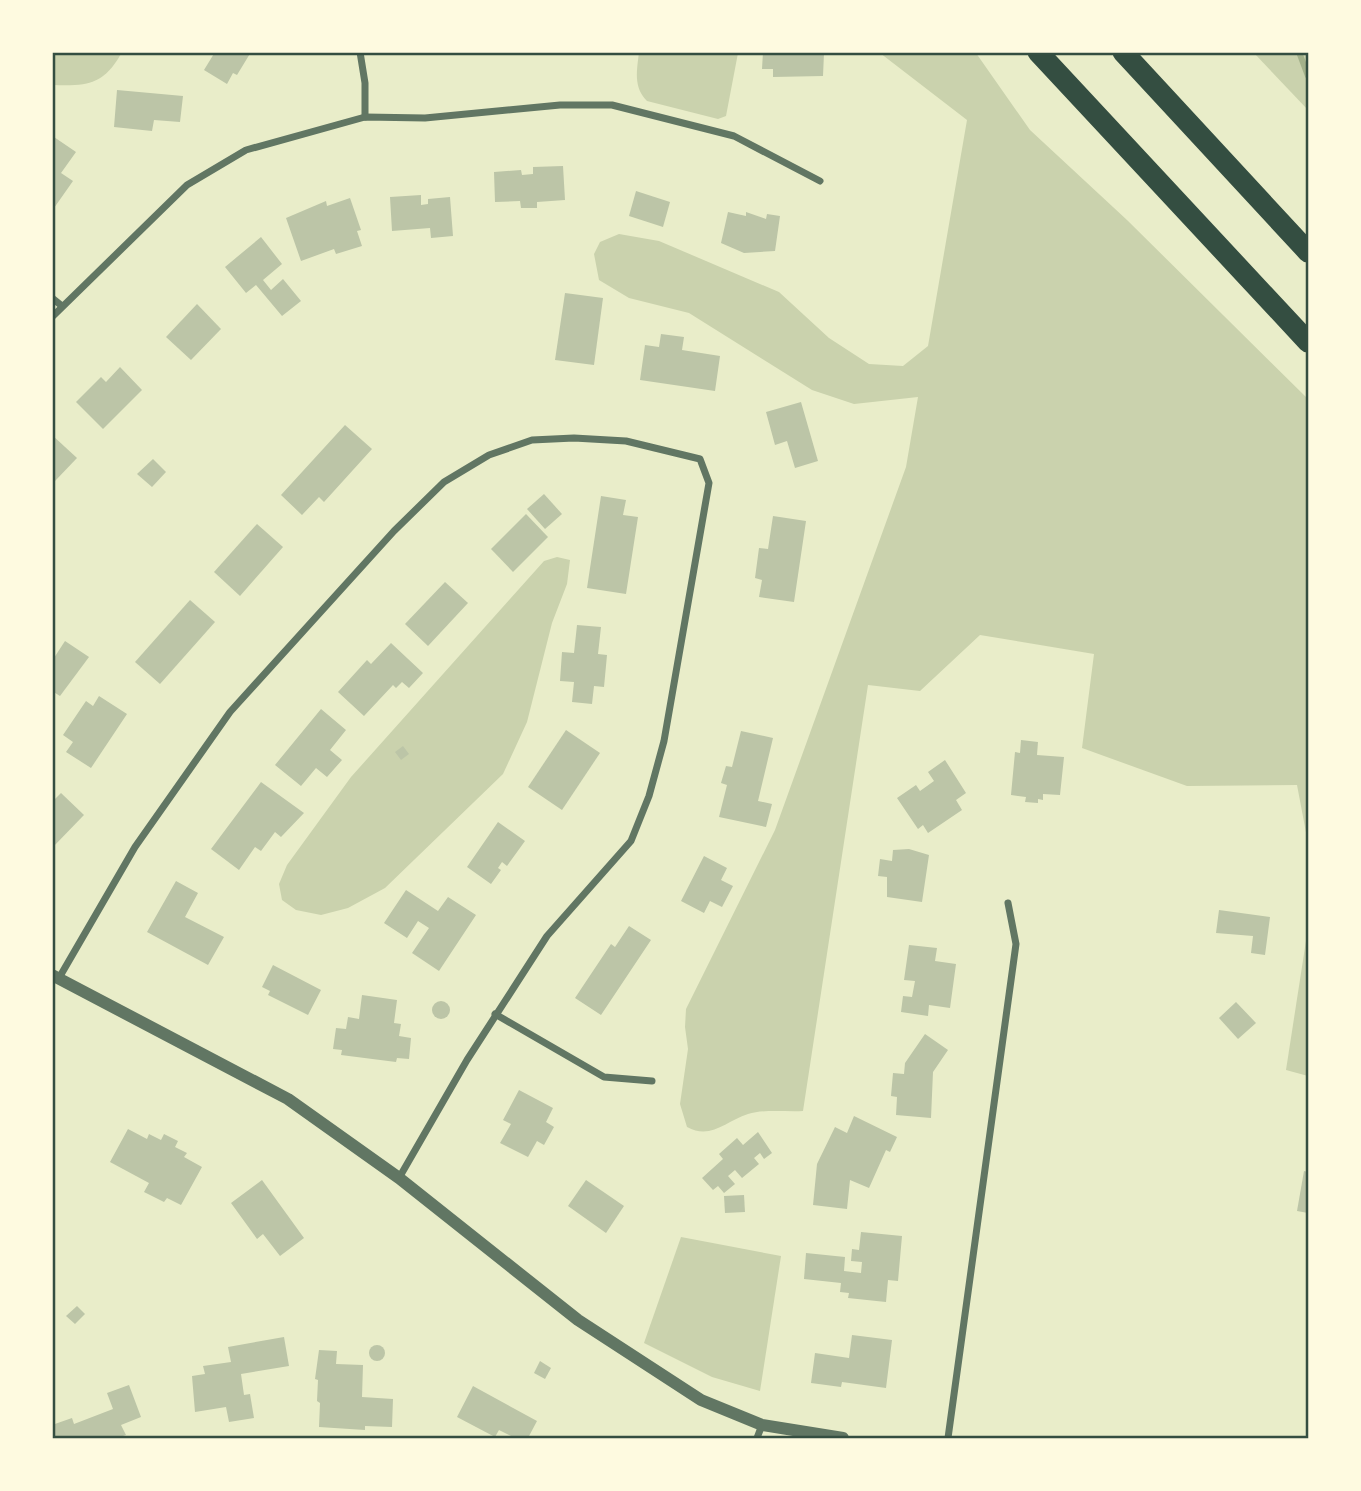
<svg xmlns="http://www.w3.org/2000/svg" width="1361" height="1491" viewBox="0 0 1361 1491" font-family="'Public Sans',sans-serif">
	<rect width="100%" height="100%" fill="#e9edc9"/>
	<!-- green -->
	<g fill="#cad2ad">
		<path d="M 53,52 L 121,52 L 121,54 C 103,85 87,86 53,85 Z"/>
		<path d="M 639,52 L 738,53 L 726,116 L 718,119 L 647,101 C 633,87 637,70 639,52 Z"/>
		<path d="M 880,53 L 976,53 L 1030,130 L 1127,220 L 1308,399 L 1308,843 L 1297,785 L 1187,786 L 1082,748 L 1094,654 L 980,635 L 920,691 L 868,685 L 803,1111 C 786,1112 764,1109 748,1114 C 726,1121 711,1140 687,1127 L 680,1104 L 688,1049 L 685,1027 L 686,1009 L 775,830 L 906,467 L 918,397 L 854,404 L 812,390 L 689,313 L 629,298 L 599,280 L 594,254 L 600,242 L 619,234 L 659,241 L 779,292 L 829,338 L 869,364 L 903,366 L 928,346 L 967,120 Z"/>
		<polygon points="1254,53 1308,53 1308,110"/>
		<polygon points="557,557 570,560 567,584 552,623 527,722 503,774 385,888 348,908 321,915 296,910 282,900 279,884 287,865 351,777 544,561"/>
		<polygon points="1308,928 1308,1076 1286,1070"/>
		<polygon points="681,1237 781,1256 760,1391 712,1377 644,1343"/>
	</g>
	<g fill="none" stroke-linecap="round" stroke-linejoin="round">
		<!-- stream -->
		<polyline stroke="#a3b18a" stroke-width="6" points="1299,52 1308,76"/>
	</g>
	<!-- building -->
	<g fill="#bcc5a7">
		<polygon points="215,52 251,52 237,75 233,73 227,84 204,70"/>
		<polygon points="763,52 824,53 823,76 773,77 773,69 762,69"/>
		<polygon points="117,90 183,96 180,122 154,120 152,131 114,127"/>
		<polygon points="54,137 76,152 61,173 73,181 54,208"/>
		<polygon points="563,166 565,200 537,202 537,208 521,208 520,201 495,202 494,172 521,170 522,175 533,174 533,167"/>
		<polygon points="636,191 670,202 663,227 629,216"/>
		<polygon points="421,195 421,205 428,204 428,199 450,197 453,236 431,238 430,228 392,231 390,197"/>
		<polygon points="350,198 361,230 357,231 362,246 336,254 334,249 301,261 286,218 326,201 327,206"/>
		<polygon points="728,212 746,216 746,212 766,219 767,214 780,216 775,251 744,253 721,243"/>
		<polygon points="261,237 282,264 263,280 271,290 283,279 301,301 282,316 256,285 246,293 225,267"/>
		<polygon points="565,293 603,298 594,365 555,360"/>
		<polygon points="197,304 221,329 191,360 166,337"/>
		<polygon points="661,334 684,337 682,350 720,356 715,391 640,380 645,345 659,347"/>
		<polygon points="120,367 142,390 103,429 76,402 101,377 106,382"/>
		<polygon points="801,402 818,461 795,468 787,441 775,445 766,412"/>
		<polygon points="345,425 372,449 324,502 319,497 302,515 281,495"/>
		<polygon points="52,435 77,458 55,481 52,479"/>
		<polygon points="153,459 166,472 152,487 137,474"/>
		<polygon points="544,494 562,514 545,529 527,509"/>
		<polygon points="601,496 626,500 623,515 638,517 626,594 587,588"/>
		<polygon points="526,514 548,537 513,572 491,549"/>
		<polygon points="773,516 806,521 794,602 759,597 762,580 755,578 759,548 768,549"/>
		<polygon points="257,524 283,547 240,596 214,572"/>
		<polygon points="445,582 468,603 428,646 405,624"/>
		<polygon points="190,600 215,622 160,684 135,662"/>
		<polygon points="577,625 601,627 598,654 607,655 604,687 594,686 592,704 572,702 574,682 560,681 562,652 574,653"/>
		<polygon points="65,641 89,657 60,696 52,691 52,661"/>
		<polygon points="391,643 423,673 409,688 402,682 396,688 393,685 364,716 338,692 367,660 371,664"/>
		<polygon points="99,696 127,714 91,768 66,752 73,742 63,735 86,701 93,706"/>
		<polygon points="321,709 346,730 330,750 342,760 327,777 316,768 301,786 275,765"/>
		<polygon points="566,730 600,753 562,810 528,787"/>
		<polygon points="741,731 773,738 758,801 772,804 766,827 719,817 727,785 721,783 726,766 732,767"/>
		<polygon points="1021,740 1038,742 1037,755 1064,757 1060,795 1043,794 1043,800 1038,799 1038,803 1025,802 1026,797 1011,795 1015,752 1020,753"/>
		<polygon points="403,746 409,754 401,760 395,752"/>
		<polygon points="945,760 966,793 956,800 962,810 928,833 923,825 918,829 897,798 916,785 920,791 934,781 928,772"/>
		<polygon points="261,782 304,813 281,837 275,832 261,851 255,847 239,870 211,849"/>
		<polygon points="61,793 84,815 52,848 52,802"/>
		<polygon points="498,822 525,841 507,866 502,862 498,868 501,870 491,884 467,867"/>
		<polygon points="909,849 929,855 922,902 887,897 887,877 878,876 880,859 892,861 893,850"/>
		<polygon points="704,856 727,868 721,880 733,886 722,907 710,901 704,913 681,901"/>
		<polygon points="176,881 198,893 185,917 224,937 208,965 147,932"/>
		<polygon points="406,890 438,911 448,897 476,915 439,971 412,953 429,928 418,921 407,938 384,923"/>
		<polygon points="1219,910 1270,917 1265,955 1251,953 1253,936 1216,933"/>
		<polygon points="629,926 651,940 601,1015 575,998 611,944 615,947"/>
		<polygon points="909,945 937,948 935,961 956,964 950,1008 929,1005 928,1016 901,1012 903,996 912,997 915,981 904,980"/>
		<polygon points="273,965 321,990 308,1015 268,995 270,991 262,987"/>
		<polygon points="362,995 397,1000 394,1023 401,1024 399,1036 411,1038 409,1059 397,1058 396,1062 341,1055 342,1050 333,1049 336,1028 346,1029 348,1017 359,1019"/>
		<circle cx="441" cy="1010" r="9"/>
		<polygon points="1236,1002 1256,1023 1238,1039 1219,1018"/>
		<polygon points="925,1034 948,1050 933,1072 931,1118 896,1115 897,1097 891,1096 893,1073 904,1074 905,1063"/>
		<polygon points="519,1090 553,1108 546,1122 554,1127 544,1145 537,1141 528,1157 500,1143 511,1124 503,1120"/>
		<polygon points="854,1116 897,1137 890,1152 886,1150 869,1188 850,1180 847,1209 813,1205 817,1164 835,1127 847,1133"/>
		<polygon points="128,1129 147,1139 149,1134 161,1140 164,1134 178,1141 175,1147 187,1153 184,1157 202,1167 181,1205 167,1198 164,1202 144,1192 149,1183 110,1162"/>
		<polygon points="758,1132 772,1153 764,1159 760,1153 754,1158 759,1164 742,1178 735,1170 728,1176 735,1184 724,1193 718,1186 713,1190 702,1178 723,1159 719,1154 737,1138 743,1145"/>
		<polygon points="1304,1171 1308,1172 1308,1213 1297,1211"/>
		<polygon points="262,1180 304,1238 280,1256 263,1234 257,1239 231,1203"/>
		<polygon points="586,1180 624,1206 606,1233 568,1206"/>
		<polygon points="744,1195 745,1212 725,1213 724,1196"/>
		<polygon points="861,1232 902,1236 898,1281 888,1280 886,1302 848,1298 849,1293 840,1292 841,1283 804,1279 806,1253 845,1257 844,1271 861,1273 862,1262 851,1261 852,1249 859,1250"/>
		<polygon points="77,1306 85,1314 75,1324 66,1316"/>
		<polygon points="852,1335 892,1340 886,1388 842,1382 841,1387 811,1383 815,1353 849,1358"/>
		<polygon points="284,1337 289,1366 241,1374 244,1395 250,1394 254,1418 229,1422 226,1407 195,1412 192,1376 205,1374 203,1366 231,1362 228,1347"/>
		<circle cx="377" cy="1353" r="8"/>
		<polygon points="319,1350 337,1351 336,1364 363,1365 362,1397 393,1399 392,1427 365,1426 365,1430 319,1427 320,1403 317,1401 318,1380 315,1379"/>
		<polygon points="540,1361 551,1368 545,1379 534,1373"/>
		<polygon points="129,1385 141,1417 121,1425 126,1435 117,1438 52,1438 52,1425 72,1418 74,1424 113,1409 107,1393"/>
		<polygon points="473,1386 537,1421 528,1438 515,1438 499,1430 495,1437 457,1417"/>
	</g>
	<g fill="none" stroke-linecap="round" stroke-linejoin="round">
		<!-- minor -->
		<g stroke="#617663" stroke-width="7">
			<polyline points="360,52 365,83 365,117"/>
			<polyline points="52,298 62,306"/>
			<polyline points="52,317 187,185 246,150 365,117 425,118 560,105 612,105 734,136 820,181"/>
			<polyline points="59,978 135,847 230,712 394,531 444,482 489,455 532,440 574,438 626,441 700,459 709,483 664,741 649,796 631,841 547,936 467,1060 399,1178"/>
			<polyline points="495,1014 604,1077 652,1081"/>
			<polyline points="757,1438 762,1425"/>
			<polyline points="948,1438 1016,944 1008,903"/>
		</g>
		<!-- tertiary -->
		<polyline stroke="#617663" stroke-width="12" points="52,975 288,1099 399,1178 578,1320 701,1400 762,1425 843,1438"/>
		<!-- motorway -->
		<g stroke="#344e41" stroke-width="21">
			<polyline points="1038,52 1308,342"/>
			<polyline points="1123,52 1308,252"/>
		</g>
	</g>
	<!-- border -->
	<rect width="1361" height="1491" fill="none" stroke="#fefae0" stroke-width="108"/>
	<rect x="54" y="54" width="1253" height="1383" fill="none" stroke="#344e41" stroke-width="2.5"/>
</svg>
